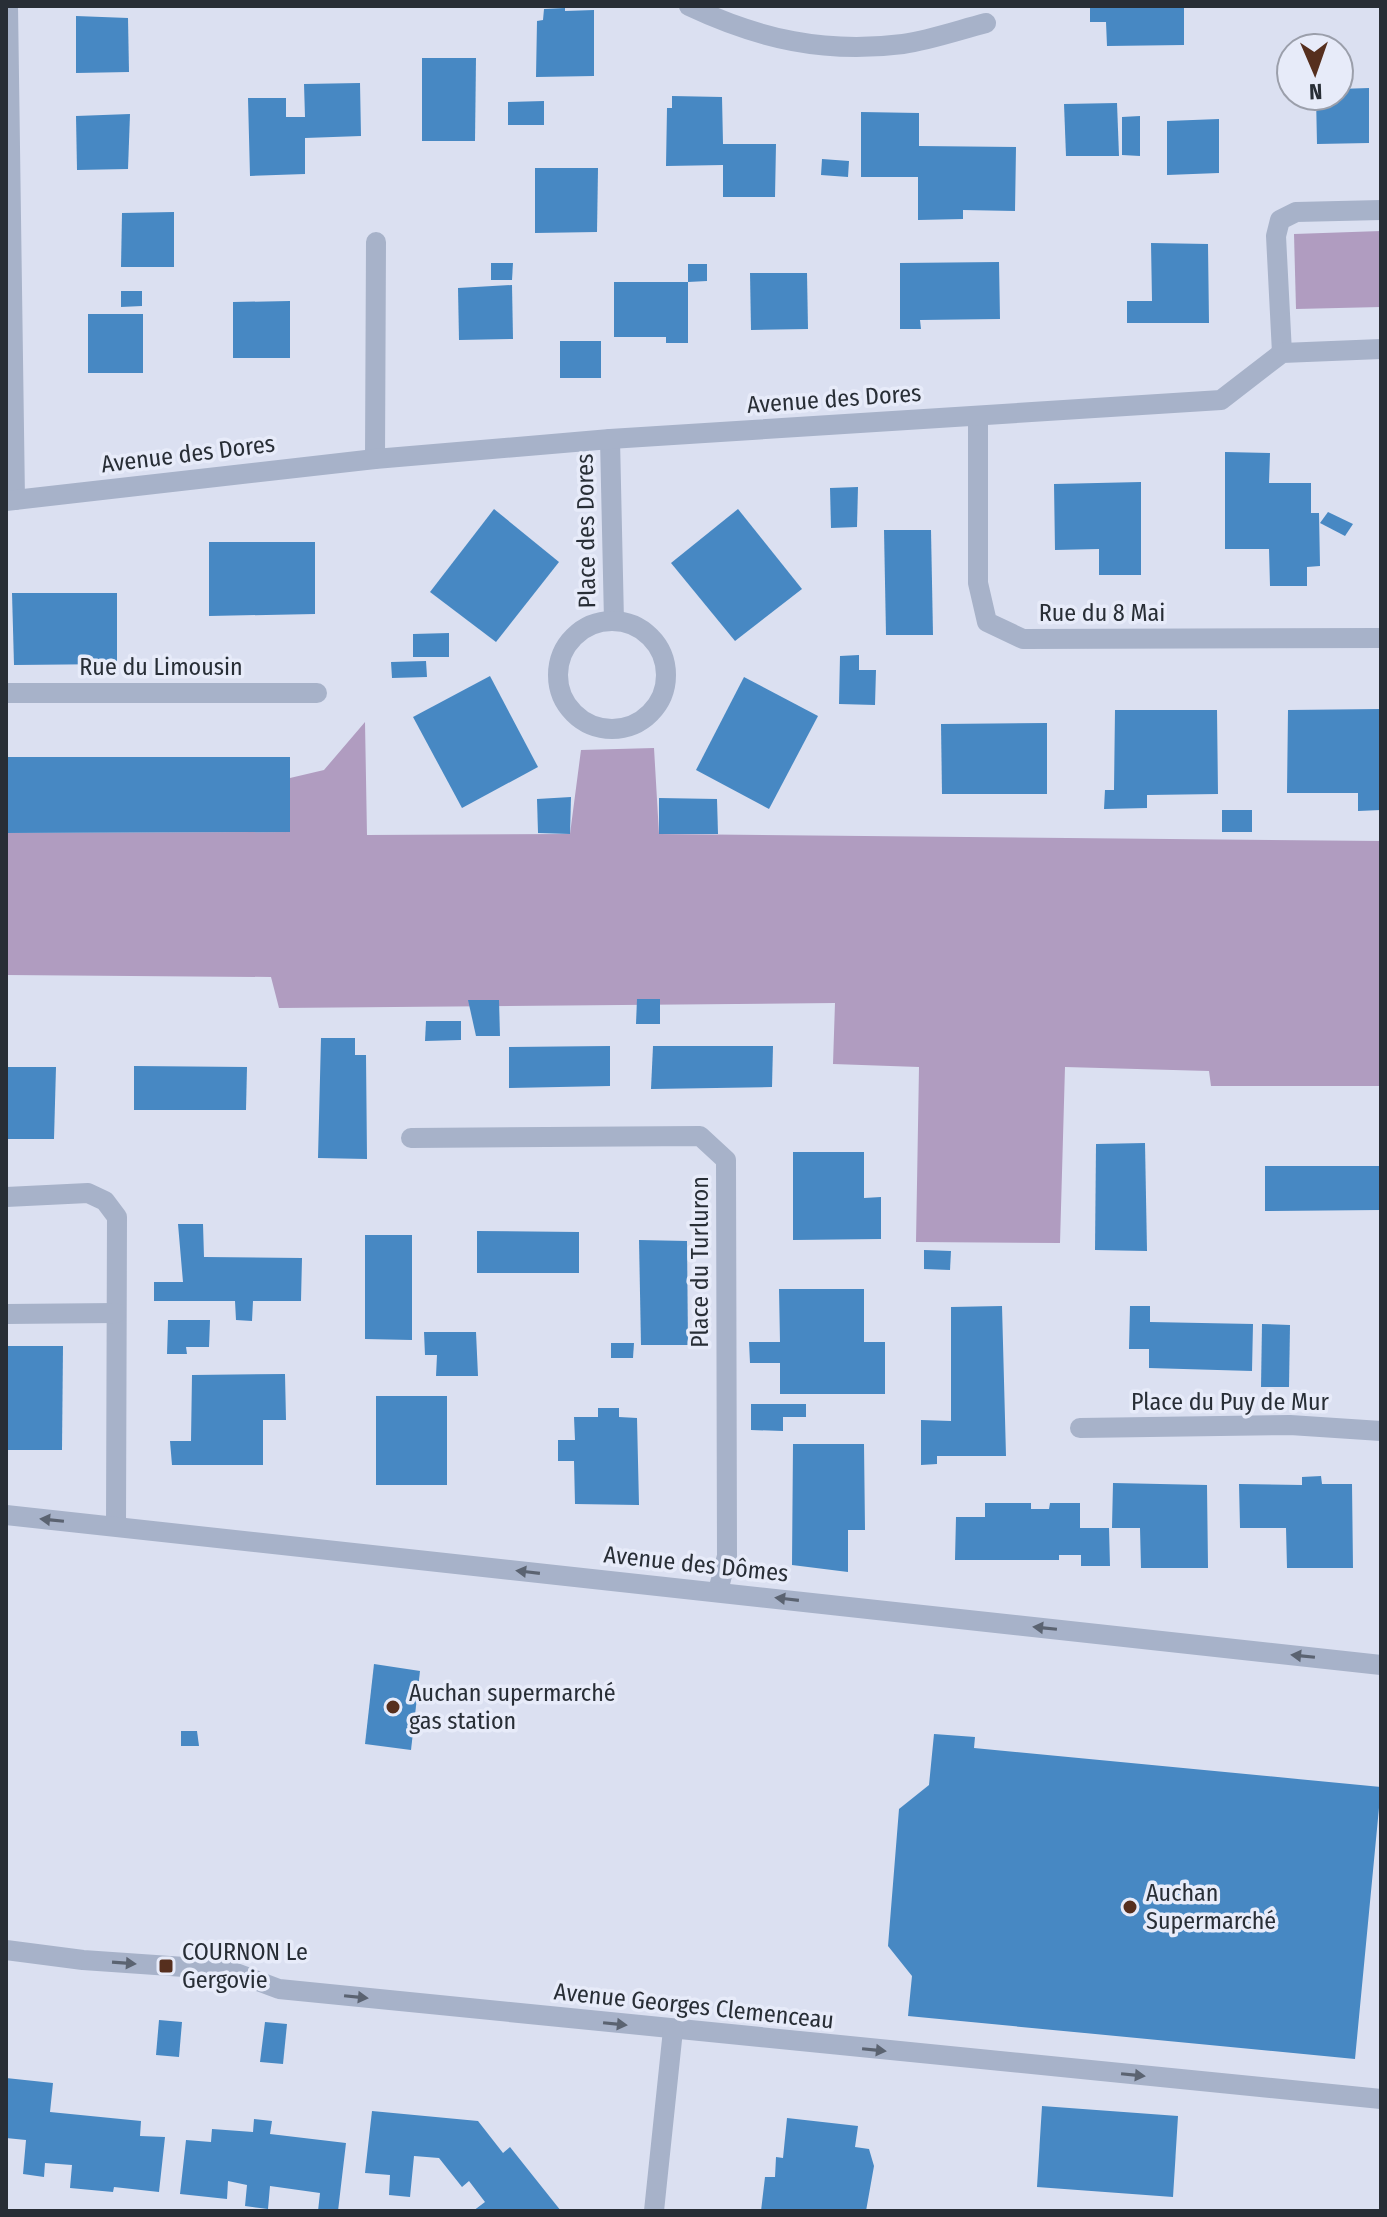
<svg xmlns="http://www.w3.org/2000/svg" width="1387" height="2217" viewBox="0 0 1387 2217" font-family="'Fira Sans Condensed',sans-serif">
	<rect width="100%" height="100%" fill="#dbe0f1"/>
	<!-- green -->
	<g fill="#b09cc0">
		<polygon points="1381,231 1381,307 1296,309 1294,234"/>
		<polygon points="365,722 367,835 570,834 581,750 654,748 659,834 1381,841 1381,1086 1211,1086 1209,1071 1065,1067 1060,1243 916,1242 919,1067 833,1064 835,1003 279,1008 271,977 6,975 6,833 290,832 290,778 324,770"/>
	</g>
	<!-- building -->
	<g fill="#4788c3">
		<polygon points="1090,6 1184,6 1184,45 1107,46 1106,22 1090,22"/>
		<polygon points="565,8 565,11 594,10 594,76 536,77 537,21 543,20 544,9"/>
		<polygon points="76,16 128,18 129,72 76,73"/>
		<polygon points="422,58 476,58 475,141 422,141"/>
		<polygon points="360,83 361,136 305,138 305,174 250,176 248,98 286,98 286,117 305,117 304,84"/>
		<polygon points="1369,88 1369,143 1317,144 1316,96 1339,96 1339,89"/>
		<polygon points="672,96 722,97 723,144 776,144 775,197 723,197 723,165 666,166 667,108 672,108"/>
		<polygon points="544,101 544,125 508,125 508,102"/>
		<polygon points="1117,103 1119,156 1066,156 1064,104"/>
		<polygon points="861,112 919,113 919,146 1016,147 1015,211 963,210 963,219 918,220 918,177 861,177"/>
		<polygon points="130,114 128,169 77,170 76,116"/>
		<polygon points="1140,116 1140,156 1122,155 1122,117"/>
		<polygon points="1219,119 1219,173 1167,175 1167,121"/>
		<polygon points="822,159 849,161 848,177 821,175"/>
		<polygon points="535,168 598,168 597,232 535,233"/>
		<polygon points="174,212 174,267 121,267 122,213"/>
		<polygon points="1151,243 1208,244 1209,323 1127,323 1127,301 1152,301"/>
		<polygon points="999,262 1000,319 920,320 921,329 900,329 900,263"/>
		<polygon points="491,263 513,263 512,280 491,280"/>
		<polygon points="688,264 707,264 707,281 688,282"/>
		<polygon points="750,273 807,273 808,329 751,330"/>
		<polygon points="614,282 688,282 688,343 666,343 666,337 614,337"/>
		<polygon points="512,285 513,339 459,340 458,288"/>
		<polygon points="121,291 142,291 142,306 121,307"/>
		<polygon points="290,301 290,358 233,358 233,302"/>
		<rect x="88" y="314" width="55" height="59"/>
		<rect x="560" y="341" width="41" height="37"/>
		<polygon points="1225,452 1270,453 1269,483 1311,483 1311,513 1319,513 1320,566 1307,567 1307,586 1270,586 1269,549 1225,549"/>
		<polygon points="1141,482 1141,575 1099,575 1099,549 1055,550 1054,484"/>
		<polygon points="858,487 857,527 831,528 830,488"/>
		<polygon points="494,509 559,562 496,642 430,592"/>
		<polygon points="738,509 802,589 735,641 671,563"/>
		<polygon points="1328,512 1353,524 1345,536 1320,523"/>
		<polygon points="884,530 931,530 933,635 886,635"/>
		<polygon points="209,542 315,542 315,614 209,616"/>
		<polygon points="12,593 117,593 117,664 14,665"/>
		<polygon points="449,633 449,657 413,657 413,634"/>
		<polygon points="859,655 859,670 876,670 875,705 839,704 840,656"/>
		<polygon points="426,661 427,677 392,678 391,662"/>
		<polygon points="490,676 538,767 462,808 413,717"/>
		<polygon points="744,677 818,716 769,809 696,770"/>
		<polygon points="1381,709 1381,810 1358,811 1358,793 1287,793 1288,710"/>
		<polygon points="1115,710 1217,710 1218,794 1147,795 1147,808 1104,809 1105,790 1114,790"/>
		<polygon points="1047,723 1047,794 942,794 941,724"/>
		<polygon points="6,757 290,757 290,832 6,833"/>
		<polygon points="571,797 570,834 538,833 537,799"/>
		<polygon points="659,798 717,799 718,834 659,834"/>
		<rect x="1222" y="810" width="30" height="22"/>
		<polygon points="637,999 660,999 660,1024 636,1024"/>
		<polygon points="468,1000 499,1000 500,1036 476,1036"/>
		<polygon points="426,1021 461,1021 461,1040 425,1041"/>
		<polygon points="321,1038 355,1038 355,1055 366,1055 367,1159 318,1158"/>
		<polygon points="610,1046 610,1086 509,1088 509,1047"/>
		<polygon points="653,1046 773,1046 772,1087 651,1089"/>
		<polygon points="134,1066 247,1067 246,1110 134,1110"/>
		<polygon points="6,1067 56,1067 54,1139 6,1139"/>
		<polygon points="1145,1143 1147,1251 1095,1250 1096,1144"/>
		<polygon points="793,1152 864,1152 864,1198 881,1197 881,1239 793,1240"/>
		<polygon points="1265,1166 1381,1166 1380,1210 1265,1211"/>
		<polygon points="178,1224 203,1224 204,1257 302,1258 301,1301 253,1301 252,1321 236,1320 235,1301 154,1301 154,1282 183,1282"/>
		<polygon points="477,1231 579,1232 579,1273 477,1273"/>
		<polygon points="365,1235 412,1235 412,1340 365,1339"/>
		<polygon points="639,1240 687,1241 688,1345 641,1345"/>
		<polygon points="924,1250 951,1251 950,1270 924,1269"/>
		<polygon points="779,1289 864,1289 864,1342 885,1342 885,1394 780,1394 780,1363 750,1363 749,1342 780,1342"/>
		<polygon points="1002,1306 1006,1456 937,1456 937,1464 921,1465 921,1420 951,1421 951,1307"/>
		<polygon points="1130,1306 1150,1306 1150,1322 1253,1324 1252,1371 1149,1368 1149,1349 1129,1349"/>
		<polygon points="168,1320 210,1320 209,1347 186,1347 187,1354 167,1354"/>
		<polygon points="1262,1324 1290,1325 1289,1387 1261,1387"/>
		<polygon points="424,1332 476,1332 478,1376 436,1376 437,1355 425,1355"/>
		<polygon points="611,1343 634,1343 633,1358 611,1358"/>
		<polygon points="6,1346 63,1346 62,1450 6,1450"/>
		<polygon points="285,1374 286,1420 263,1420 263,1465 172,1465 170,1441 191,1441 192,1375"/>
		<rect x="376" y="1396" width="71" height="89"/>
		<polygon points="751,1404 806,1404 806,1417 783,1417 783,1431 751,1430"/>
		<polygon points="598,1408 619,1408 619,1417 637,1418 639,1505 575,1504 574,1461 558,1461 558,1440 575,1440 574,1417 598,1417"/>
		<polygon points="793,1444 864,1444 865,1530 848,1530 848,1572 792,1565"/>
		<polygon points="1321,1476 1322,1484 1352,1484 1353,1568 1287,1568 1286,1528 1240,1528 1239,1484 1302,1485 1302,1477"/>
		<polygon points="1113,1483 1207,1485 1208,1568 1141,1568 1140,1528 1112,1528"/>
		<polygon points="985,1503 1031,1503 1031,1509 1049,1509 1050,1503 1080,1503 1080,1528 1109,1528 1110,1566 1081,1566 1081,1555 1059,1555 1059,1560 955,1560 956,1517 985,1517"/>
		<polygon points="374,1664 420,1671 411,1750 365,1744"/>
		<polygon points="181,1731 197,1731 199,1746 181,1746"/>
		<polygon points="934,1734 975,1737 974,1748 1381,1787 1355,2059 908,2016 912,1976 888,1946 899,1809 929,1785"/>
		<polygon points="159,2020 182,2022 179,2057 156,2055"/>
		<polygon points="265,2022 287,2024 283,2064 260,2062"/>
		<polygon points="6,2078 53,2083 50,2112 141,2121 140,2136 165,2137 159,2192 114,2187 113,2192 70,2188 72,2165 45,2163 44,2177 23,2174 26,2140 6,2138"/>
		<polygon points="1042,2106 1178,2116 1173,2197 1037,2187"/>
		<polygon points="372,2111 478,2121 503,2153 510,2147 561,2211 473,2211 485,2202 469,2181 462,2187 439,2158 414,2156 410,2197 389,2195 390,2175 365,2173"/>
		<polygon points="787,2118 858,2126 855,2147 869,2149 874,2166 866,2211 761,2211 765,2177 775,2177 776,2157 783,2158"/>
		<polygon points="254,2119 272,2121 270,2134 346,2143 338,2211 318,2211 320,2193 270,2186 268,2209 245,2206 247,2185 228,2181 227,2199 180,2194 186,2140 211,2142 212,2129 253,2132"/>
	</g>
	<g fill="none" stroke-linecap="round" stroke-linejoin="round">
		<!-- lane -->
		<polyline stroke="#a7b2c9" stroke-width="20" points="6,693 317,693"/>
		<!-- street -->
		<g stroke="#a7b2c9" stroke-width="20">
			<polyline points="8,6 15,500"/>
			<path d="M 689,6 C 759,39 825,54 903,44 C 930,40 959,30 986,23"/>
			<polyline points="1282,353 1276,236 1280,220 1296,212 1381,210"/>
			<polyline points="978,416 978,583 987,622 1023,639 1381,638"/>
			<polyline points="610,439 614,621"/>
			<polyline points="375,459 376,242"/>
			<polyline points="6,501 375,459 610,439 1221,400 1282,353 1381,349"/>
			<circle cx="612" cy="675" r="54"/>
			<polyline points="411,1138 700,1136 726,1160 727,1556 718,1591"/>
			<polyline points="6,1197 88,1193 105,1201 117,1217 116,1526"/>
			<polyline points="6,1314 116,1313"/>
			<polyline points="1080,1428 1290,1425 1381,1431"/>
			<polyline points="6,1515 1381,1665"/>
			<polyline points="6,1950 83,1960 228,1970 279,1989 1381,2099"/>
			<polyline points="654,2211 673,2030"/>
		</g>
	</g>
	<!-- one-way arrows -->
	<defs><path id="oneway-solid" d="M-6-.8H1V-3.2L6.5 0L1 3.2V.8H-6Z" transform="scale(2)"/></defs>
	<g fill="#5b6371">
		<use href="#oneway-solid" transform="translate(52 1520) rotate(-174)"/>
		<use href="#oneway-solid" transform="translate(528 1572) rotate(-173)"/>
		<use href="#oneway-solid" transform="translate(787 1599) rotate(-173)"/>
		<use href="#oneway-solid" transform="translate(1045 1628) rotate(-174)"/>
		<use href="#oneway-solid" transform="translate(1303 1656) rotate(-174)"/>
		<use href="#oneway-solid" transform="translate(124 1963) rotate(4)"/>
		<use href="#oneway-solid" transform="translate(356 1997) rotate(6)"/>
		<use href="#oneway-solid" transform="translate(615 2024) rotate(6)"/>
		<use href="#oneway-solid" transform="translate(874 2050) rotate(6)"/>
		<use href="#oneway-solid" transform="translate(1133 2075) rotate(6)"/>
	</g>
	<!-- markers -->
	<g fill="#562f1e" stroke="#e7ebf9" stroke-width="3">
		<circle cx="393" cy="1707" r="8"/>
		<circle cx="1130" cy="1907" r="8"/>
		<rect x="158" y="1958" width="16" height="16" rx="4"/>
	</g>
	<g text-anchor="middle" stroke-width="7" stroke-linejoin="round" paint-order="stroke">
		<!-- street labels -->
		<g font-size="24" fill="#282e36" stroke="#e7ebf9">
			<text transform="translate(834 399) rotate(-4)" y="8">Avenue des Dores</text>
			<text transform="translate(188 454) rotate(-7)" y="8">Avenue des Dores</text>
			<text transform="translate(586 531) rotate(-91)" y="8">Place des Dores</text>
			<text x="1102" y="621">Rue du 8 Mai</text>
			<text x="161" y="675">Rue du Limousin</text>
			<text transform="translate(700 1262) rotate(-90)" y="8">Place du Turluron</text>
			<text x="1230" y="1410">Place du Puy de Mur</text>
			<text transform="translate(696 1564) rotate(6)" y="8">Avenue des Dômes</text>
			<text transform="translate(694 2006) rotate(6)" y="8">Avenue Georges Clemenceau</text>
		</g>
		<!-- poi labels -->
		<g font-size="24" fill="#282e36" stroke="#e7ebf9" text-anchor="start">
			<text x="409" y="1701">Auchan supermarché<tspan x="409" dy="28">gas station</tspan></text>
			<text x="1146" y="1901">Auchan<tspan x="1146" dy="28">Supermarché</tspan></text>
			<text x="182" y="1960">COURNON Le<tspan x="182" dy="28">Gergovie</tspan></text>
		</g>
	</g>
	<!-- border -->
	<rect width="1387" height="2217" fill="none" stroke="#282e36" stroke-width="16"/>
	<!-- north arrow -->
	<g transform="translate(1315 72) rotate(178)"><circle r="38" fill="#e7ebf9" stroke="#9b9fab" stroke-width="2"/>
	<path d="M0-6L14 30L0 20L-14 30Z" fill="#562f1e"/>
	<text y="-12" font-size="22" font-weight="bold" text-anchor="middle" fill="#282e36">N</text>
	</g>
</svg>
